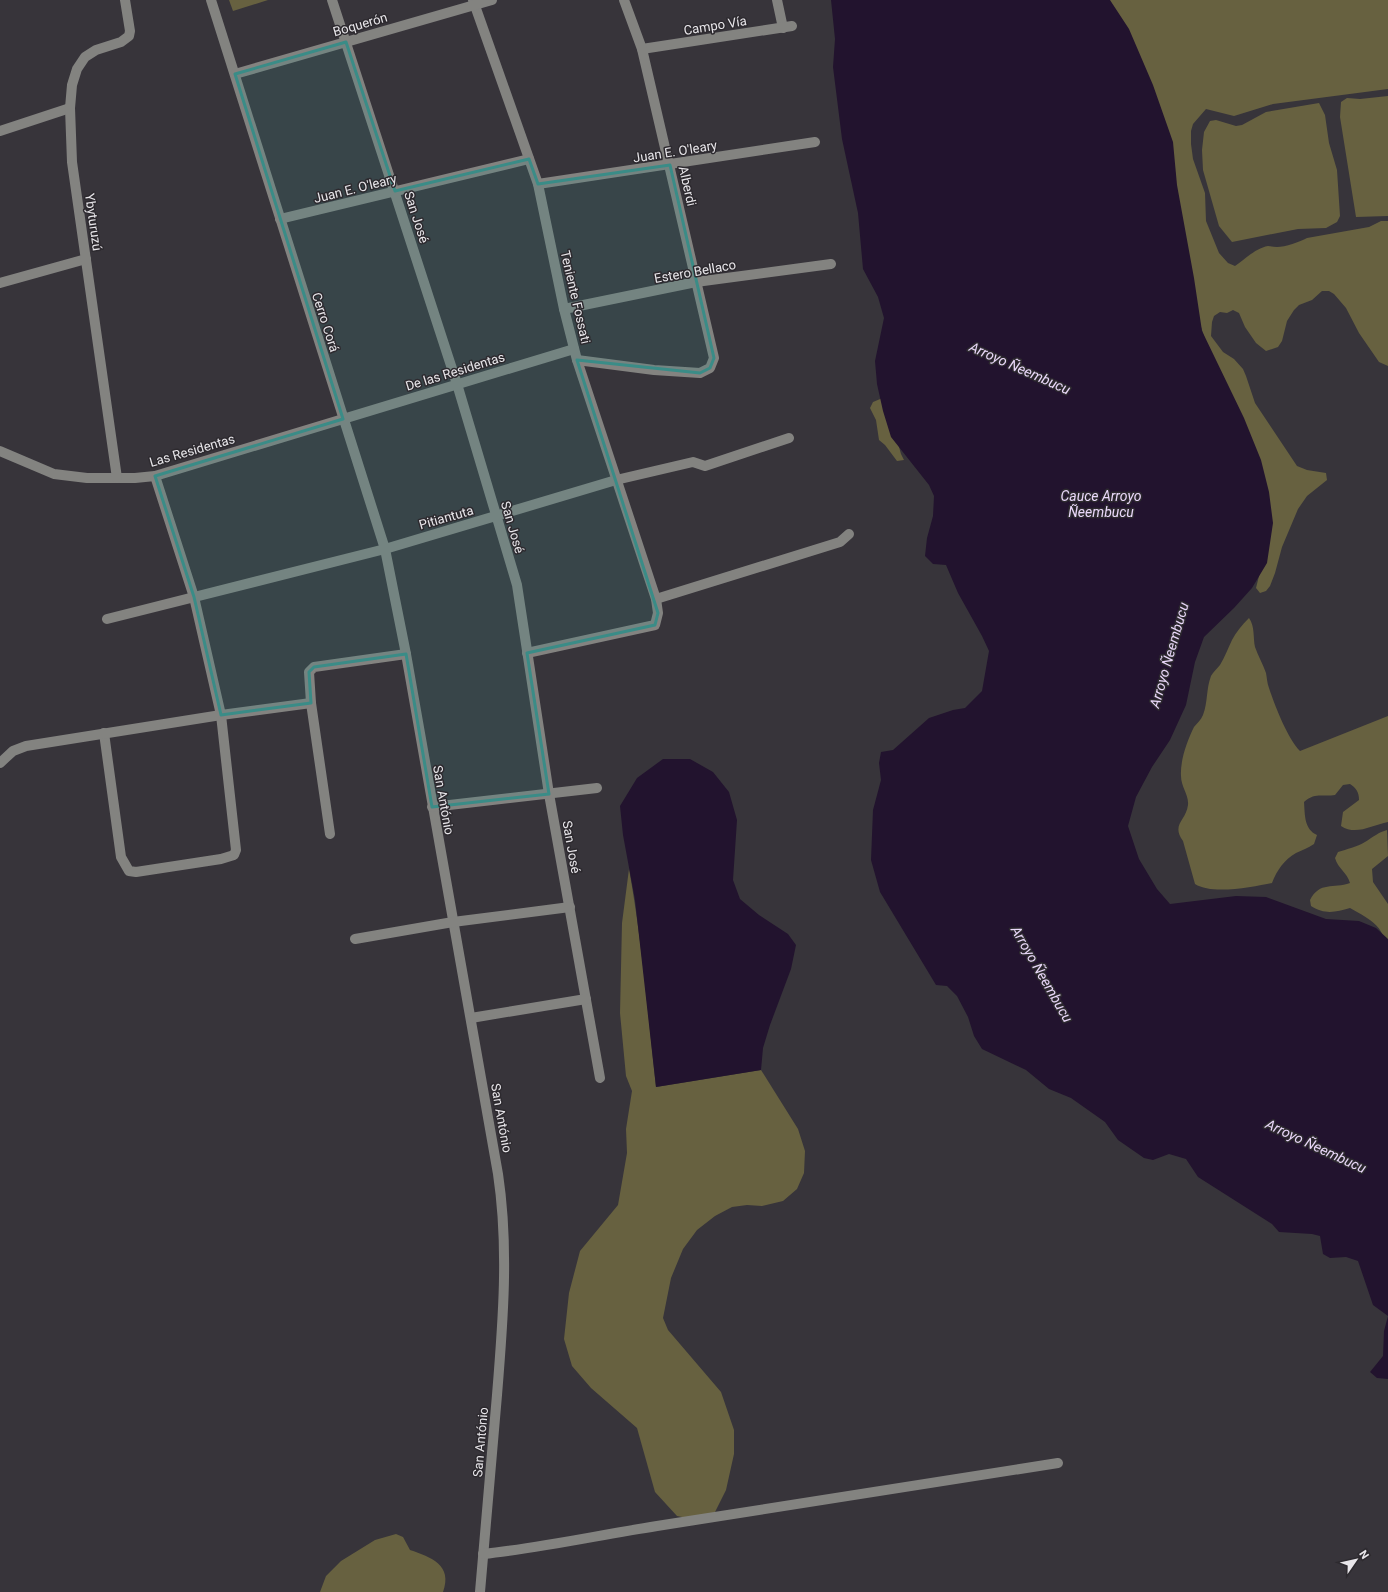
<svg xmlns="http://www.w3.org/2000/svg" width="1388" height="1592" viewBox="0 0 1388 1592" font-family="Roboto,sans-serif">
	<rect width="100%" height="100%" fill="#37343a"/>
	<!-- green -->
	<g fill="#676140">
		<polygon points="229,0 268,0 233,11"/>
		<path d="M 1088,0 L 1388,0 L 1388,89 L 1273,104 L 1234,116 L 1206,109 L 1193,124 L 1191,131 L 1191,144 L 1193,159 L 1205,193 L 1206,221 L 1219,253 L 1228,263 L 1235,266 C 1245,259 1256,248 1268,246 C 1271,246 1274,247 1277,247 C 1285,247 1300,242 1307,238 L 1369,227 L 1381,221 L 1388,221 L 1388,366 L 1379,362 L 1359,333 L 1346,308 L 1334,294 L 1329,291 L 1322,291 L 1312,300 L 1299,305 L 1294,310 L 1287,321 L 1282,341 L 1278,347 L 1266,351 L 1256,343 L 1245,327 L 1239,313 L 1233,310 L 1227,313 L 1220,312 L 1214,316 L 1212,322 L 1211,336 L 1223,352 L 1234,359 L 1243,369 L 1246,376 L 1255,403 L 1297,466 L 1307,470 L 1326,473 L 1327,480 L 1307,496 L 1298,509 L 1282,547 L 1275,573 L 1270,586 L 1266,591 L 1260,593 L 1256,588 L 1262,564 L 1239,437 Z"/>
		<polygon points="1388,96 1388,216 1356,217 1340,117 1341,102 1347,98 1360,99"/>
		<polygon points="1319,103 1325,115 1329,143 1337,170 1340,216 1337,222 1326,228 1298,229 1232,242 1219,226 1203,170 1202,150 1204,132 1210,121 1216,120 1236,126 1242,125 1266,112"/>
		<polygon points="885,397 901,454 904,460 897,461 885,445 879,440 876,420 870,408 873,402"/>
		<path d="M 1249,618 C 1255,626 1253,638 1255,647 C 1258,656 1263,664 1266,673 C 1267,678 1267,683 1269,688 C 1275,706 1287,737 1300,751 L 1388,716 L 1388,822 C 1372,825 1356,836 1341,826 L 1343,812 L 1359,800 C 1359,792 1356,788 1350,784 L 1343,785 L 1335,795 C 1322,797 1315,792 1304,802 C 1305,815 1304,829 1317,835 L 1314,844 C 1308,848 1302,850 1296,853 C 1284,860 1277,870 1272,883 C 1252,887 1212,895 1195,884 L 1183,841 C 1171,824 1186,821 1188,805 C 1189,795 1181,787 1181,776 C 1180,761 1187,741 1194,727 C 1197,723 1201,720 1203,715 C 1208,702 1206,689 1211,676 C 1213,672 1217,669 1220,665 C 1225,657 1228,648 1232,640 C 1236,632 1242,625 1249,618 Z"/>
		<path d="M 1387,830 L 1388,856 L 1372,869 L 1373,882 L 1388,904 L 1388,969 C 1385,931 1385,927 1350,908 C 1336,912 1325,915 1311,906 L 1310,900 C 1320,881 1333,889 1350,883 C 1347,872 1338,869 1335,858 L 1338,852 C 1347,849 1357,847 1365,842 C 1373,837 1379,832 1387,830 Z"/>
		<path d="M 629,869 C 642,941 648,1014 656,1087 L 761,1070 L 798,1129 L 805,1151 L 804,1173 L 797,1189 L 783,1201 L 762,1206 L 747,1205 L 732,1207 L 715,1216 L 697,1230 L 683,1249 L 671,1278 L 663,1318 L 668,1330 L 721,1392 L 734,1430 L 734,1454 L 726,1490 L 715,1512 L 697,1520 L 677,1516 L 655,1492 L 637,1428 L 591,1388 L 572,1366 L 564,1339 L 569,1293 L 580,1251 L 618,1205 L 627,1153 L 626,1129 L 632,1091 L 626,1076 L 620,1013 L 622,923 Z"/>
		<path d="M 396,1534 L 403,1537 L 410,1550 C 431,1557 453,1565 443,1592 L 320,1592 L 326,1576 L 341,1561 L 375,1540 Z"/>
	</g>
	<!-- water -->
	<g fill="#22132e">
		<polygon points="831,0 1110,0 1129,29 1153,85 1173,142 1177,185 1194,278 1202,331 1244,418 1261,460 1269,492 1273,523 1267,563 1252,588 1234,608 1204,637 1195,662 1186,705 1170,740 1152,767 1136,797 1128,826 1139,859 1157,889 1170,904 1236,896 1266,897 1326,919 1359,921 1376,928 1388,939 1388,1379 1377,1378 1370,1372 1383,1356 1384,1331 1388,1316 1373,1305 1358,1261 1346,1257 1330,1258 1323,1254 1320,1236 1312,1234 1279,1232 1272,1224 1198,1177 1186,1159 1169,1154 1153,1160 1144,1158 1118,1140 1105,1122 1071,1098 1049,1089 1026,1070 982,1049 974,1036 968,1017 957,996 947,986 936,985 880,892 871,860 873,810 881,780 879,763 881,752 893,750 929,718 953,710 965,708 982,691 989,651 982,636 958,593 946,565 933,564 925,556 927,538 933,516 934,496 929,485 891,437 883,411 877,384 875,361 884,318 878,297 863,269 858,213 842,139 833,67 835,39"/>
		<polygon points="663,759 690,759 713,772 729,792 737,820 733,880 740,899 759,915 788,934 796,945 791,969 770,1025 763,1048 761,1070 656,1087 635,900 623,835 620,806 637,778"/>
	</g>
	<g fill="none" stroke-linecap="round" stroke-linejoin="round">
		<!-- minor -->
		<g stroke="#838380" stroke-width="10">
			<path d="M 211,0 L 385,549 L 406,654 L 498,1174 C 509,1247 503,1322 497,1395 C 491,1461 486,1526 480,1592"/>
			<polyline points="332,0 457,384 517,585 549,794 600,1078"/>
			<polyline points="473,0 538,184 564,309 577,360 656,599"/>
			<polyline points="777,0 783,28"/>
			<polyline points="642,49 792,26"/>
			<polyline points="235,74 492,0"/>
			<polyline points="0,131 70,108"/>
			<polyline points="538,184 815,142"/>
			<polyline points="280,219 529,159"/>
			<polyline points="0,283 86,259"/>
			<polyline points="564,309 696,282 831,264"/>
			<polyline points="577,360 654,370 700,373 710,368 714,358 642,49 624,0"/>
			<polyline points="0,451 54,474 87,478 135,478 155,476 574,349"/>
			<polyline points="117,478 72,162 70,108 72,85 77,69 85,57 96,50 121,42 129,36 130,31 125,0"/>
			<polyline points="107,619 385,549 616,480 693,462 705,466 789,438"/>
			<polyline points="527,653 655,625 658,613 656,599 840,542 849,534"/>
			<polyline points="104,733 121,857 129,871 136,872 221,859 234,855 236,850 221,715 194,597 155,476"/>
			<polyline points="0,763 13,751 26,746 221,715 311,703"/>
			<polyline points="432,807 597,788"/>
			<polyline points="330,834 311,703 309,672 314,667 406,654"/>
			<polyline points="355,939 453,922 570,907"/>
			<polyline points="471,1018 586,999"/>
			<path d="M 483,1554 C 541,1548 599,1535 657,1526 C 790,1506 924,1485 1058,1463"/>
		</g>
	</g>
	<!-- marked area -->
	<path fill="#3a8c87" fill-opacity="0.2" stroke="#3a8c87" stroke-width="3" stroke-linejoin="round" d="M 346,42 L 395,191 L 529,159 L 538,184 L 670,165 L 714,358 L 710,368 L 700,373 L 577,360 L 658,613 L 655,625 L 527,653 L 549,794 L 432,807 L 406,654 L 314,667 L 309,672 L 311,703 L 221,715 L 194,597 L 155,476 L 343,419 L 235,74 Z"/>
	<g text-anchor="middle" stroke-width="3" stroke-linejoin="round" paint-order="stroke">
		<!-- street labels -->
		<g font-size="13" fill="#e8e6ea" stroke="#2d2a2f">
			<text transform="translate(360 24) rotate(-16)" y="5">Boquerón</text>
			<text transform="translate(715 25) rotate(-9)" y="5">Campo Vía</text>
			<text transform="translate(675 151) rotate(-9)" y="5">Juan E. O'leary</text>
			<text transform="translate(688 186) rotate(77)" y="5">Alberdi</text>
			<text transform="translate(355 188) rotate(-14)" y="5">Juan E. O'leary</text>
			<text transform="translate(417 217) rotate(72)" y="5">San José</text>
			<text transform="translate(94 222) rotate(82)" y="5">Ybyturuzú</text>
			<text transform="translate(695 271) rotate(-10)" y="5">Estero Bellaco</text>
			<text transform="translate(576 297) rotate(77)" y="5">Teniente Fossati</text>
			<text transform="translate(326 322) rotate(72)" y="5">Cerro Corá</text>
			<text transform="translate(455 371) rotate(-17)" y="5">De las Residentas</text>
			<text transform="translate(192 450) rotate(-16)" y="5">Las Residentas</text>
			<text transform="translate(446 517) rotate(-16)" y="5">Pitiantuta</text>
			<text transform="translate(513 527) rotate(74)" y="5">San José</text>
			<text transform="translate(444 800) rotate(80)" y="5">San António</text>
			<text transform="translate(572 847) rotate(80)" y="5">San José</text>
			<text transform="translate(502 1118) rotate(80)" y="5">San António</text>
			<text transform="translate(480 1442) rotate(-85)" y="5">San António</text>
		</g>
		<!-- water labels -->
		<g font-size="14" font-style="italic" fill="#ead8fa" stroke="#2d2a2f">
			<text transform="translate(1020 368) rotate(24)" y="5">Arroyo Ñeembucu</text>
			<text x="1101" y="501">Cauce Arroyo<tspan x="1101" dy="16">Ñeembucu</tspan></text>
			<text transform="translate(1169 655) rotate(-74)" y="5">Arroyo Ñeembucu</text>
			<text transform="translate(1042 974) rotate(60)" y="5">Arroyo Ñeembucu</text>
			<text transform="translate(1316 1146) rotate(25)" y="5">Arroyo Ñeembucu</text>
		</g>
	</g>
	<!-- north arrow -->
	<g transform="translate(1356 1560) rotate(56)" stroke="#2d2a2f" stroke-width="3" paint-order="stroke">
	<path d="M0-3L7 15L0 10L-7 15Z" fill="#e8e6ea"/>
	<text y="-6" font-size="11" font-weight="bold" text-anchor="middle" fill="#e8e6ea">N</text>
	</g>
</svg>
